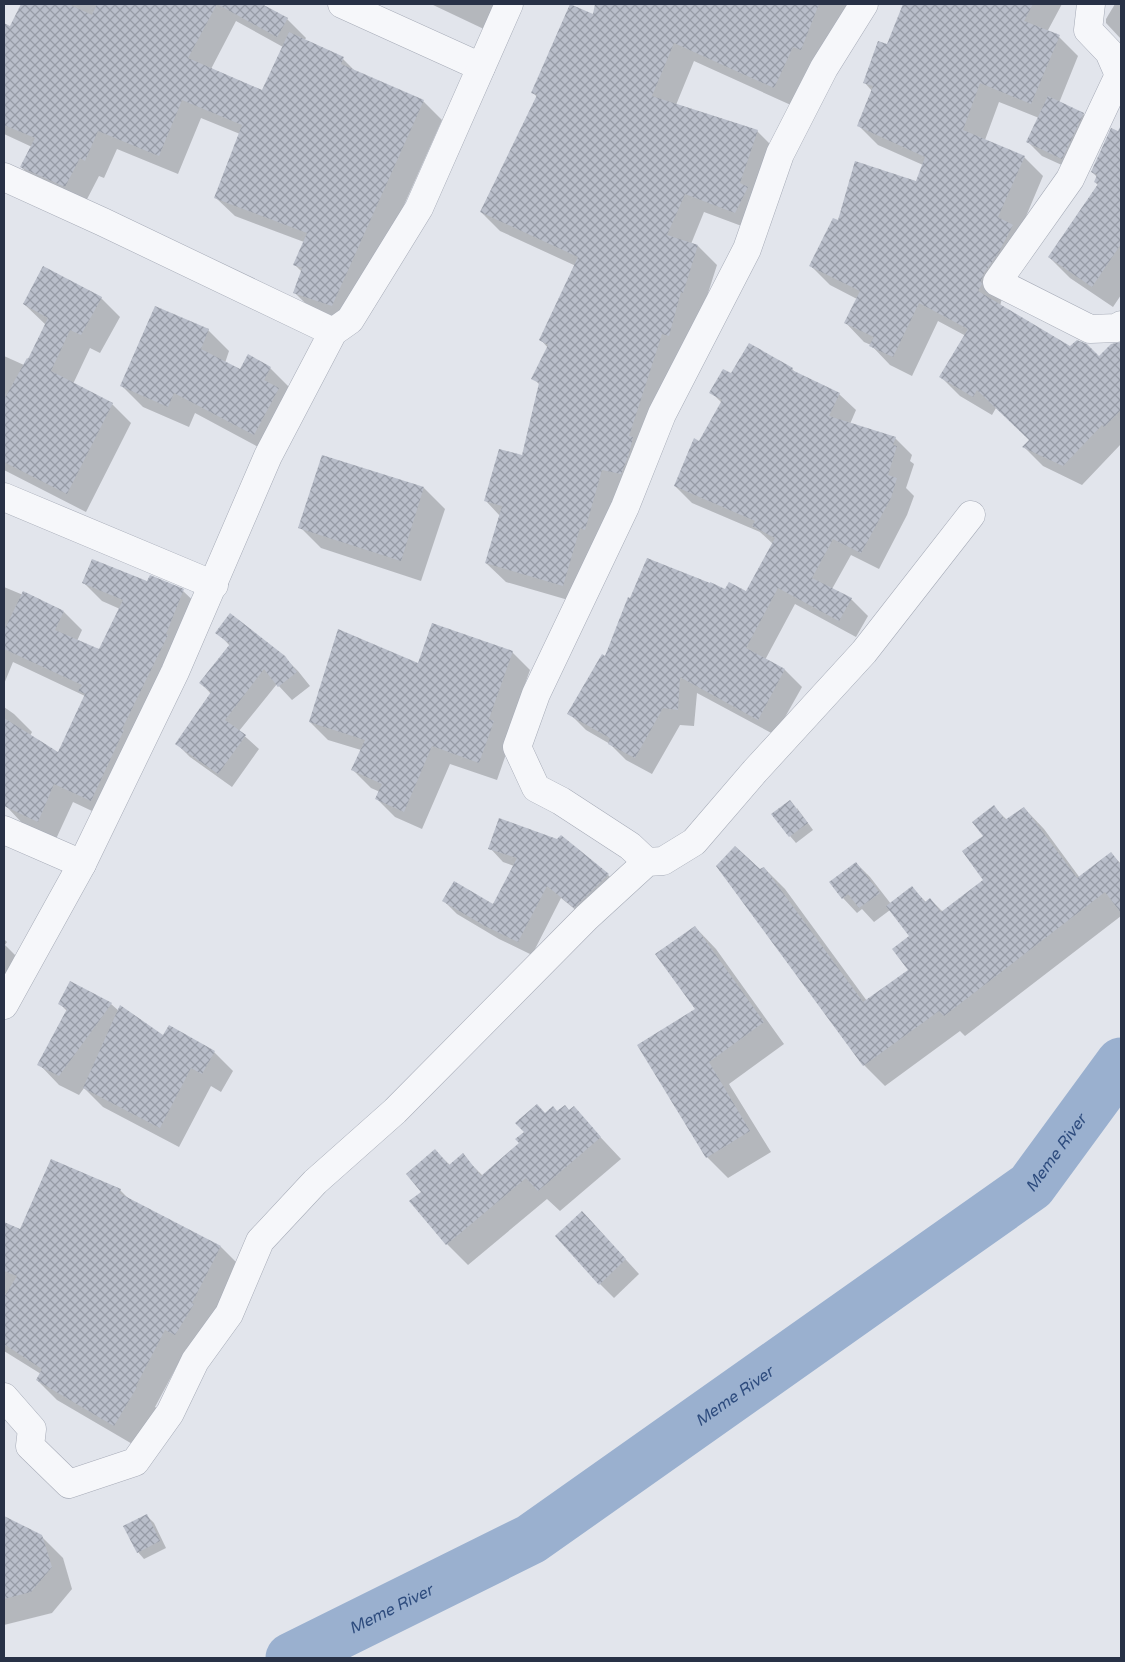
<svg xmlns="http://www.w3.org/2000/svg" width="1125" height="1662" viewBox="0 0 1125 1662" font-family="'Varela Round',sans-serif">
	<defs>
		<pattern id="building-cross-hatch" width="8" height="8" patternUnits="userSpaceOnUse" patternTransform="scale(1.25)"><rect width="8" height="8" fill="#b9beca"/><path d="M0 0l8 8M0 8l8-8" fill="none" stroke="#969ba6"/></pattern>
	</defs>
	<rect width="100%" height="100%" fill="#e2e5ec"/>
	<!-- shadow -->
	<g fill="#0003" fill-rule="evenodd">
		<path d="M 22,4 L 259,4 L 287,19 L 306,38 L 304,41 L 343,59 L 357,73 L 423,101 L 442,120 L 351,324 L 313,311 L 294,292 L 302,272 L 294,264 L 304,242 L 235,216 L 216,198 L 240,134 L 201,118 L 178,174 L 117,149 L 104,178 L 99,176 L 84,205 L 40,185 L 21,167 L 32,147 L 4,134 L 4,29 L 5,25 L 11,28 ZM 236,21 L 283,47 L 263,91 L 211,69 Z"/>
		<polygon points="431,4 502,4 488,31"/>
		<polygon points="652,4 851,4 793,106 694,61 676,105 757,131 776,150 755,231 704,212 691,244 698,246 717,265 702,312 582,604 506,582 486,563 500,516 486,501 523,457 540,385 533,378 548,348 541,340 576,266 500,231 481,212 537,97 533,93 641,34"/>
		<polygon points="906,4 1062,4 1047,32 1059,37 1078,56 1059,103 1083,114 1097,128 1077,172 1042,156 1028,142 1039,118 999,102 985,140 1024,157 1043,176 1019,233 1000,306 1070,348 1099,357 1121,351 1121,444 1082,485 1043,466 1024,447 1031,440 996,408 992,415 960,396 941,377 966,336 938,321 912,376 890,365 871,345 864,342 845,322 857,299 830,285 811,266 839,222 917,182 923,165 878,145 858,125 872,91 865,83 888,46"/>
		<polygon points="1115,4 1121,4 1121,39 1106,23 1106,19"/>
		<polygon points="1112,130 1121,134 1121,295 1113,307 1070,278 1049,257 1098,185 1095,182 1097,177 1092,172"/>
		<polygon points="44,268 101,298 120,317 100,353 90,348 73,384 112,404 131,423 86,512 4,470 4,356 24,365 29,361 46,325 24,304"/>
		<polygon points="208,330 229,351 225,363 240,371 270,368 291,389 275,456 195,413 189,427 143,407 122,386"/>
		<polygon points="792,369 797,374 839,394 856,410 850,424 895,438 912,455 910,461 914,464 906,488 914,496 907,515 879,569 851,555 832,589 851,599 868,616 856,637 795,604 765,660 785,670 802,687 775,735 697,693 694,726 680,725 652,774 626,760 610,744 586,730 569,713 606,657 726,591 747,593 773,544 760,532 692,503 675,486 722,403 711,392 732,375"/>
		<polygon points="323,456 424,488 445,509 421,581 321,548 300,527"/>
		<polygon points="84,583 148,583 183,591 202,609 109,819 73,802 56,839 24,825 6,806 11,795 4,791 4,707 14,714 32,732 30,736 59,754 85,696 13,662 4,684 4,587 64,612 82,630 77,641 100,651 120,609 102,601"/>
		<polygon points="217,632 284,657 298,671 310,686 292,700 277,684 239,731 259,749 232,787 190,757 177,744 211,694 201,683 230,646"/>
		<polygon points="512,652 530,670 507,735 511,740 497,780 450,764 422,829 395,817 377,799 380,792 371,788 353,770 361,750 328,740 310,722 419,665"/>
		<polygon points="994,807 1007,820 1024,808 1044,829 1080,878 1111,853 1121,864 1121,916 965,1036 960,1031 885,1086 864,1065 760,871 764,868 785,889 867,1001 910,970 911,937 890,910 874,922 862,909 857,913 843,898 831,882 856,863 870,877 891,904 912,888 926,902 930,899 943,912 984,880 985,836"/>
		<polygon points="797,808 813,830 796,843 790,836"/>
		<polygon points="490,848 608,875 621,888 588,920 561,898 532,955 499,939 457,914 443,900 494,906 514,866 503,862"/>
		<polygon points="695,927 716,949 784,1044 729,1084 771,1152 728,1178 707,1157 697,1010"/>
		<polygon points="4,939 7,942 5,945 22,962 4,994"/>
		<polygon points="60,1004 111,1004 119,1011 163,1036 214,1052 233,1071 221,1092 211,1086 179,1147 103,1107 84,1088 79,1095 59,1085 39,1064 67,1011"/>
		<polygon points="573,1108 621,1159 560,1211 547,1199 468,1265 447,1244 423,1192 435,1151 450,1165 462,1155 483,1176 521,1143 545,1114 569,1111"/>
		<polygon points="120,1190 131,1201 221,1247 241,1267 196,1354 186,1349 155,1407 157,1408 134,1445 57,1400 37,1380 41,1374 4,1351 4,1223 20,1231"/>
		<polygon points="596,1227 639,1274 614,1298 600,1284"/>
		<polygon points="147,1516 154,1523 166,1548 144,1559 138,1552"/>
		<polygon points="13,1522 41,1536 63,1558 72,1589 52,1613 4,1625 4,1524"/>
	</g>
	<g fill="none" stroke-linecap="round" stroke-linejoin="round">
		<!-- river -->
		<path stroke="#9ab0cf" stroke-width="51" id="s1" d="M 291,1658 L 531,1539 L 1031,1186 L 1121,1063"/>
	</g>
	<!-- building -->
	<g fill="url(#building-cross-hatch)">
		<polygon points="21,4 68,4 92,15 97,4 217,4 188,58 262,90 289,32 344,57 341,64 424,100 332,306 293,293 302,268 293,265 307,233 214,198 242,125 182,100 159,156 98,131 85,161 80,158 65,187 20,167 35,138 4,125 4,23 10,26"/>
		<polygon points="217,4 262,4 288,18 277,37"/>
		<polygon points="570,4 593,14 595,4 819,4 801,50 793,47 774,88 674,43 652,96 758,130 740,183 748,187 735,213 685,194 667,235 698,245 683,293 681,292 669,336 662,334 629,436 633,437 629,454 621,474 602,470 585,530 580,528 563,586 485,563 502,506 484,501 499,449 522,455 539,383 531,379 548,345 539,340 578,257 480,212 537,95 531,93"/>
		<polygon points="903,4 1033,4 1024,21 1060,35 1031,104 980,83 963,130 1025,156 998,217 1013,225 999,252 984,273 981,281 982,284 978,291 1070,346 1077,340 1087,344 1099,356 1111,344 1121,342 1121,410 1104,427 1102,425 1063,466 1022,447 1029,440 977,390 973,397 939,377 968,329 919,303 893,357 869,346 874,337 844,323 860,291 809,266 833,218 838,220 855,161 916,181 925,157 857,126 873,86 863,83 878,41 887,44"/>
		<polygon points="1048,96 1084,113 1062,159 1026,142"/>
		<polygon points="1121,125 1121,244 1092,287 1048,257 1098,184 1094,182 1097,175 1091,172 1111,128 1118,131"/>
		<polygon points="43,266 102,297 81,335 70,330 51,371 113,403 67,494 4,462 4,400 27,358 28,359 48,318 23,304"/>
		<polygon points="155,306 209,329 201,349 240,369 248,354 271,367 264,380 279,388 254,435 174,393 168,407 120,386"/>
		<polygon points="749,343 793,368 792,370 840,393 829,416 896,437 893,445 897,446 888,475 897,478 891,498 861,553 833,539 812,578 852,598 839,621 778,588 746,648 785,669 758,720 680,677 678,710 663,708 635,758 608,744 610,738 567,714 602,654 605,656 628,597 630,598 647,558 710,583 710,582 725,589 729,582 746,591 775,538 752,526 755,521 674,486 694,438 699,441 722,400 709,393 723,369 731,373"/>
		<polygon points="322,455 424,487 401,561 298,528"/>
		<polygon points="92,559 147,581 150,575 184,589 166,634 168,635 122,729 124,730 91,801 54,784 38,822 4,806 4,718 58,752 85,694 78,691 82,685 4,649 4,631 23,591 64,611 55,630 99,649 123,600 82,583"/>
		<polygon points="230,613 285,656 297,672 278,687 264,669 225,720 246,735 218,774 175,744 211,692 199,683 230,644 215,633"/>
		<polygon points="432,623 513,651 489,719 494,721 479,763 432,746 404,812 375,799 382,784 351,770 365,740 309,722 338,629 418,663"/>
		<polygon points="790,800 808,823 789,837 771,814"/>
		<polygon points="994,805 1005,820 1024,807 1077,878 1111,852 1121,865 1121,913 1105,892 944,1016 939,1011 863,1066 716,866 735,846 760,869 764,867 863,1002 908,970 892,949 909,936 886,906 912,886 925,902 930,898 941,912 983,880 962,851 983,836 972,822"/>
		<polygon points="499,818 557,839 561,835 609,874 574,908 547,886 518,942 485,926 442,901 454,881 493,904 517,858 488,849"/>
		<polygon points="856,862 880,893 859,908 848,894 842,899 829,882"/>
		<polygon points="695,926 764,1022 709,1062 750,1131 706,1158 637,1045 695,1009 655,954"/>
		<polygon points="70,981 112,1003 59,1076 37,1065 67,1009 58,1004"/>
		<polygon points="120,1005 163,1035 169,1025 215,1051 202,1074 191,1068 160,1128 83,1088"/>
		<polygon points="537,1104 545,1113 553,1106 557,1111 565,1105 569,1110 574,1106 601,1137 538,1191 526,1178 446,1245 409,1201 421,1192 406,1174 435,1149 449,1165 463,1153 481,1176 519,1143 515,1139 524,1132 515,1123"/>
		<polygon points="51,1159 121,1189 119,1193 221,1246 192,1303 194,1304 175,1335 165,1330 136,1386 137,1387 114,1426 36,1380 42,1369 4,1344 4,1297 17,1276 4,1271 4,1222 20,1229"/>
		<polygon points="582,1211 626,1259 599,1285 555,1236"/>
		<polygon points="147,1514 160,1541 137,1553 123,1526"/>
		<polygon points="4,1516 42,1535 52,1567 31,1592 4,1599"/>
	</g>
	<g fill="none" stroke-linecap="round" stroke-linejoin="round">
		<defs>
			<g id="minor">
				<polyline points="342,4 481,67"/>
				<polyline points="1091,4 1088,30 1109,52 1119,75"/>
				<polyline points="1121,76 1119,75 1070,179 997,282 1090,329 1117,328 1121,325"/>
				<polyline points="4,177 103,222 333,332"/>
				<polyline points="4,497 214,585"/>
				<polyline points="4,830 82,864"/>
				<polyline points="647,862 630,846 561,801 536,788 517,747 536,694 625,507 662,414 747,249 780,154 824,68 864,4"/>
				<polyline points="4,1005 82,864 175,672 268,456 333,332 350,320 419,208 509,4"/>
				<polyline points="4,1397 32,1429 30,1446 69,1484 135,1462 170,1413 195,1361 229,1314 260,1241 315,1182 395,1111 587,917 647,862 663,861 694,842 755,771 864,652 971,515"/>
			</g>
		</defs>
		<!-- minor casing -->
		<use href="#minor" stroke="#a6abb7" stroke-width="29"/>
		<!-- minor -->
		<use href="#minor" stroke="#f6f7fa" stroke-width="28"/>
	</g>
	<g text-anchor="middle" stroke-width="4.5" stroke-linejoin="round" paint-order="stroke">
		<!-- water labels -->
		<g font-size="16" font-style="italic" fill="#2e4c7e" stroke="#f2f5f9">
			<text dy="6" stroke="none"><textPath href="#s1" startOffset="921">Meme River</textPath></text>
			<text dy="6" stroke="none"><textPath href="#s1" startOffset="516">Meme River</textPath></text>
			<text dy="6" stroke="none"><textPath href="#s1" startOffset="111">Meme River</textPath></text>
		</g>
	</g>
	<!-- border -->
	<rect width="1125" height="1662" fill="none" stroke="#283146" stroke-width="10"/>
</svg>
